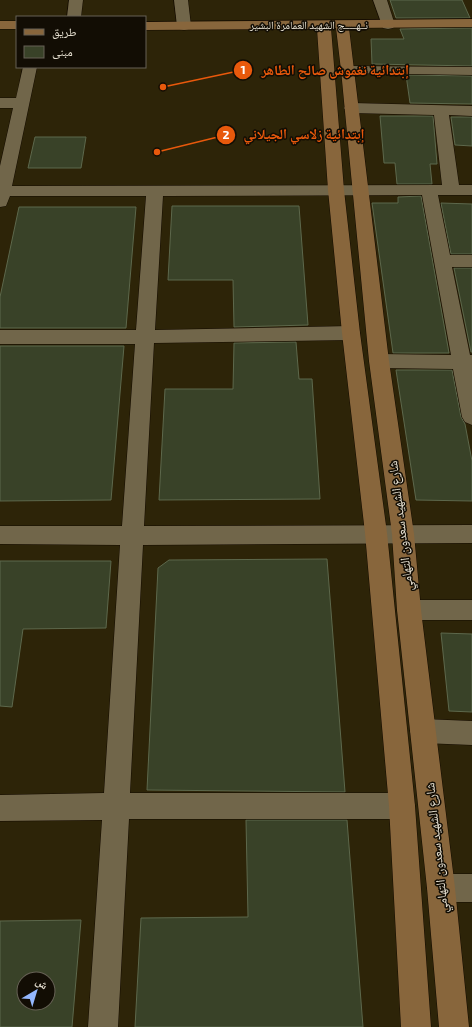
<svg xmlns="http://www.w3.org/2000/svg" width="472" height="1027" viewBox="0 0 472 1027" font-family="'Exo 2','Noto Naskh Arabic',sans-serif">
	<rect width="100%" height="100%" fill="#2d2408"/>
	<!-- building -->
	<g fill="#394228" stroke="#5d684c" fill-rule="evenodd">
		<polygon points="390,0 462,0 470,18 396,18"/>
		<polygon points="472,28 472,66 372,64 371,39 404,39 400,29"/>
		<polygon points="406,75 472,76 472,104 410,103"/>
		<polygon points="380,116 433,116 437,164 430,164 432,184 397,184 395,163 384,163"/>
		<polygon points="451,117 472,117 472,146 455,145"/>
		<polygon points="35,137 86,137 81,168 28,168"/>
		<polygon points="421,196 449,353 393,353 372,203 398,203 398,197"/>
		<polygon points="441,203 472,204 472,254 451,254"/>
		<polygon points="172,206 299,206 308,325 234,327 233,280 168,280"/>
		<polygon points="19,207 136,207 126,328 0,328 0,297"/>
		<polygon points="454,268 472,268 472,352 471,352"/>
		<polygon points="296,342 299,379 312,379 320,499 159,500 165,389 233,389 234,343"/>
		<polygon points="0,346 124,346 111,500 0,501"/>
		<polygon points="396,370 452,370 461,417 465,424 472,461 472,501 416,500"/>
		<polygon points="327,559 345,792 147,790 158,568 169,560"/>
		<polygon points="0,561 111,561 106,628 23,629 12,707 0,706"/>
		<polygon points="441,633 472,634 472,712 449,711"/>
		<polygon points="246,820 347,820 363,1027 135,1027 141,918 248,917"/>
		<path d="M 81,920 L 72,1027 L 0,1027 L 0,921 ZM 24,979 L 48,979 L 48,1003 L 24,1003 Z"/>
	</g>
	<g fill="none" stroke-linecap="round" stroke-linejoin="round">
		<defs>
			<g id="street">
				<polygon points="69,0 83,0 81,17 67,17"/>
				<polygon points="174,0 188,0 191,26 189,29 184,30 179,29 177,26"/>
				<polygon points="373,0 387,0 395,25 393,28 388,29 383,28"/>
				<polygon points="348,66 472,67 472,75 343,73 341,70 343,67"/>
				<polygon points="23,67 37,67 12,186 442,185 434,115 352,113 347,111 344,108 347,105 352,103 472,106 472,116 449,115 459,185 472,185 472,195 438,195 450,255 472,255 472,267 452,267 470,355 472,355 472,425 465,422 462,417 453,369 379,368 372,366 369,361 372,356 379,354 451,355 422,195 163,196 155,330 351,326 358,328 360,333 358,338 351,340 154,343 144,526 472,525 472,543 143,545 130,793 402,793 412,797 415,806 412,815 402,819 129,819 118,1027 88,1027 102,820 0,821 0,795 104,793 120,545 0,544 0,526 122,526 135,344 0,344 0,330 136,330 146,196 10,196 6,206 0,207 0,166 13,108 0,108 0,98 16,98"/>
				<polygon points="409,600 472,600 472,620 409,620 401,617 397,610 401,603"/>
				<polygon points="423,719 472,721 472,745 423,743 414,740 410,731 414,722"/>
				<polygon points="441,874 472,874 472,902 441,902 431,898 427,888 431,878"/>
			</g>
			<g id="secondary">
				<polygon points="472,19 472,27 349,28 389,361 414,534 421,610 455,888 469,1027 439,1027 427,888 397,610 392,534 369,361 341,70 336,28 331,28 344,190 360,333 387,533 415,806 431,1027 401,1027 389,806 365,533 342,333 328,190 317,29 145,30 145,22"/>
				<rect x="0" y="21" width="17" height="8"/>
			</g>
		</defs>
		<!-- street casing -->
		<use href="#street" stroke="#150c00" stroke-width="1"/>
		<!-- secondary casing -->
		<use href="#secondary" stroke="#150c00" stroke-width="1"/>
		<!-- street -->
		<use href="#street" fill="#71664a" fill-rule="evenodd"/>
		<!-- secondary -->
		<use href="#secondary" fill="#88663c" fill-rule="evenodd"/>
	</g>
	<g text-anchor="middle" stroke-width="3" stroke-linejoin="round" paint-order="stroke">
		<!-- far-street labels -->
		<g font-size="11" fill="#e4decf" stroke="#120d04">
			<text x="309" y="29">نــهـــــج الشهيد العمامرة البشير</text>
		</g>
		<!-- street labels -->
		<g font-size="13" fill="#e4decf" stroke="#120d04">
			<text transform="translate(400 526) rotate(-97)" y="5">شارع الشهيد سعدون التهامي</text>
			<text transform="translate(436 848) rotate(-96)" y="5">شارع الشهيد سعدون التهامي</text>
		</g>
	</g>
	<!-- callouts -->
	<path fill="none" stroke="#e8590c" stroke-width="1.5" d="M163 87L243 70M157 152L226 135"/>
	<g fill="#e8590c" stroke="#120d04" stroke-width="1.5">
		<circle cx="163" cy="87" r="4"/>
		<circle cx="157" cy="152" r="4"/>
		<circle cx="243" cy="70" r="10"/>
		<circle cx="226" cy="135" r="10"/>
	</g>
	<g font-size="12" text-anchor="middle" font-weight="bold" fill="#fff">
		<text x="243" y="74">1</text>
		<text x="226" y="139">2</text>
	</g>
	<g font-size="14" text-anchor="middle" font-weight="bold" fill="#e8590c" stroke="#120d04" stroke-width="3" stroke-linejoin="round" paint-order="stroke">
		<text x="335" y="75">إبتدائية نغموش صالح الطاهر</text>
		<text x="304" y="139">إبتدائية زلاسي الجيلاني</text>
	</g>
	<!-- legend -->
	<rect x="16" y="16" width="130" height="52" fill="#120d04" stroke="#666155"/>
	<rect x="24" y="29" width="20" height="6" fill="#88663c" stroke="#666155"/>
	<text x="52" y="36" font-size="12" fill="#e4decf">طريق</text>
	<rect x="24" y="46" width="20" height="12" fill="#394228" stroke="#666155"/>
	<text x="52" y="56" font-size="12" fill="#e4decf">مبنى</text>
	<!-- north arrow -->
	<g transform="translate(36 991) rotate(38)"><circle r="19" fill="#120d04" stroke="#666155"/>
	<path d="M0-3L7 15L0 10L-7 15Z" fill="#94b7fd"/>
	<text y="-6" font-size="11" font-weight="bold" text-anchor="middle" fill="#e4decf">ش</text>
	</g>
</svg>
